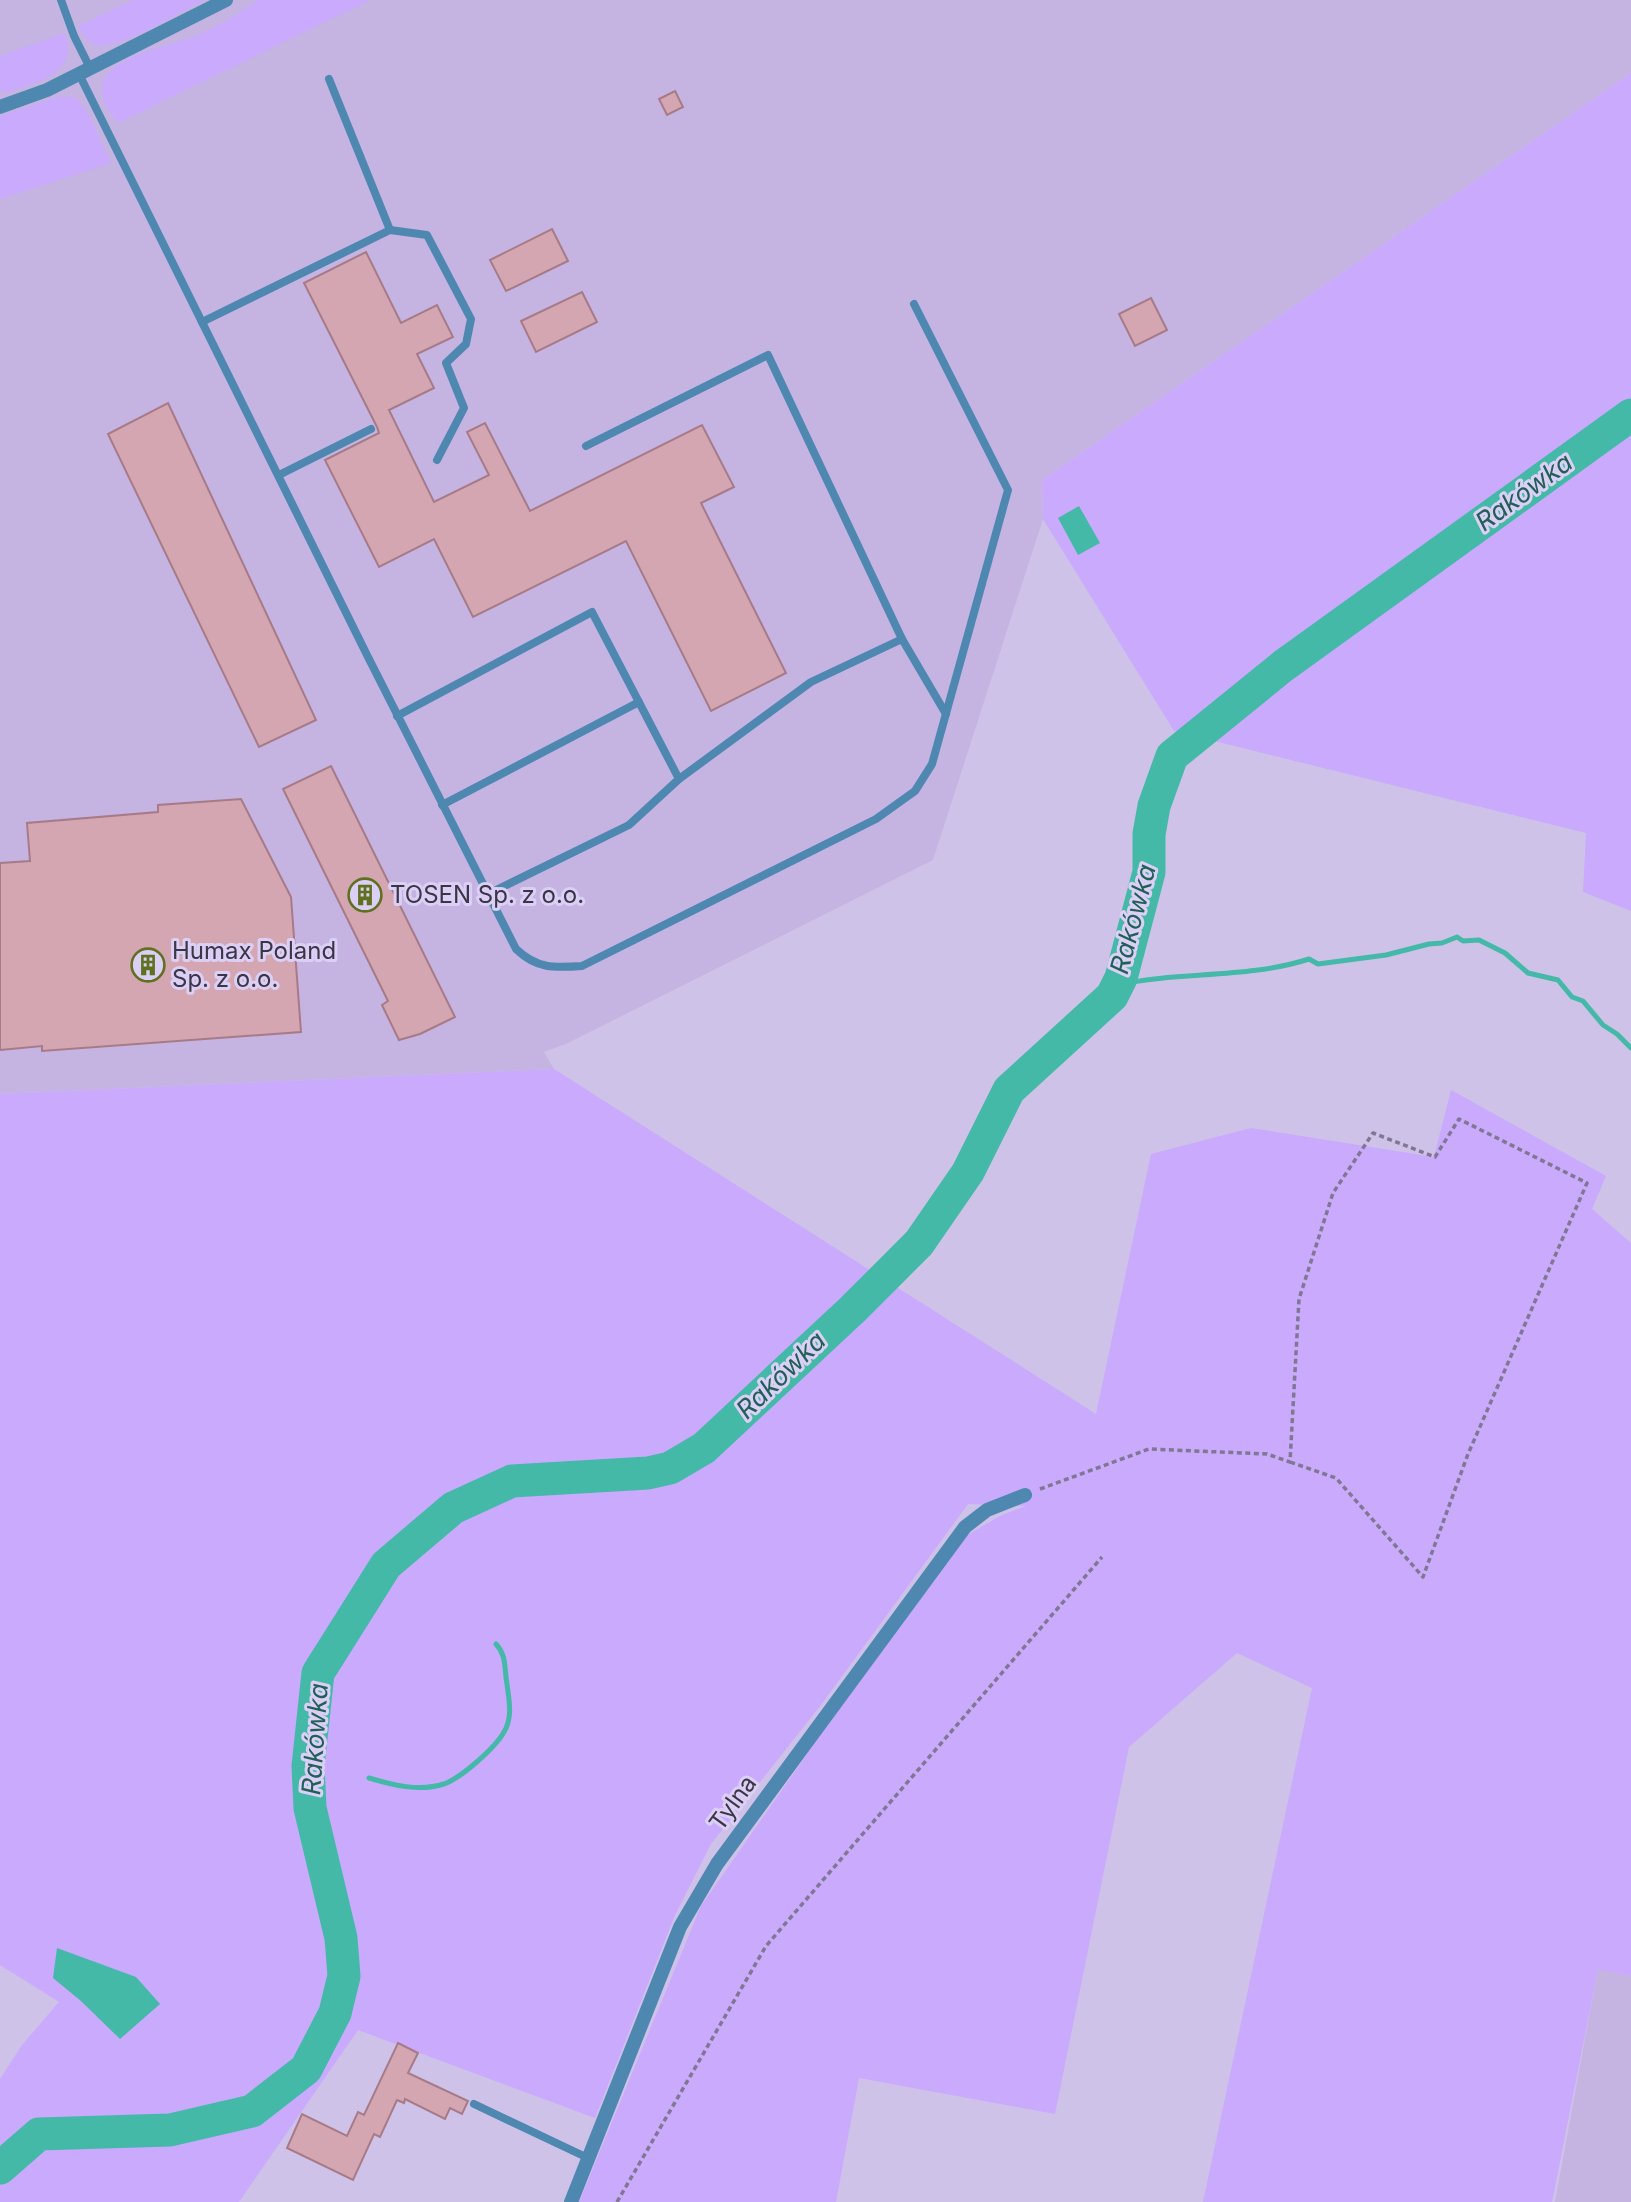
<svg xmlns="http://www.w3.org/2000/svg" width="1631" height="2202" viewBox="0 0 1631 2202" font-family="Inter,sans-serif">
	<rect width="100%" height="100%" fill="#cfc2e9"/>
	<!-- built -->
	<g fill="#c5b4e2">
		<polygon points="0,0 1631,0 1631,73 1042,480 1043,519 933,860 566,1044 544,1052 554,1069 0,1094"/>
		<polygon points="1598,1968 1631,1976 1631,2202 1555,2202"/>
	</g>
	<!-- green -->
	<g fill="#c9aafd">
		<path d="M 133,0 L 204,0 C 183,11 118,50 97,45 C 87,43 83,34 78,26 Z"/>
		<path d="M 257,0 L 370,0 L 118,123 C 111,113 101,102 102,89 C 103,55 177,45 201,34 C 221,24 240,14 257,0 Z"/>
		<path d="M 65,33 C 80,74 37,81 8,93 L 0,91 L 0,56 Z"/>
		<polygon points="1631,73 1631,911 1583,892 1586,833 1174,731 1043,519 1042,480"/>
		<polygon points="57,97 75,97 87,111 111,163 0,199 0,116"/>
		<polygon points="554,1069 1096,1414 1151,1154 1251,1128 1434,1157 1451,1090 1606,1176 1592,1209 1631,1243 1631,1976 1598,1969 1552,2202 1203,2202 1312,1688 1237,1653 1129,1747 1055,2114 859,2078 836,2202 579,2202 701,1906 819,1737 967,1535 1002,1515 1026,1506 968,1504 821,1705 711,1844 675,1915 595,2118 358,2030 239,2202 0,2202 0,2079 22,2045 59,2002 0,1965 0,1094"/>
	</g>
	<!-- water -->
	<g fill="#44b9a7">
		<polygon points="1079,506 1100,543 1078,555 1058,518"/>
		<polygon points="57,1948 136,1977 160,2004 120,2039 81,2001 53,1978"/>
	</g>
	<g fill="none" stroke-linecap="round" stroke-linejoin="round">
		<!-- stream -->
		<g stroke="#44b9a7" stroke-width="5">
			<path d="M 1117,985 C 1181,971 1247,979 1309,959 L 1318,964 L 1386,955 L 1429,944 L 1442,943 L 1457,937 L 1463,941 L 1479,940 L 1505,953 L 1528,973 L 1558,980 L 1572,997 L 1583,1001 L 1603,1025 L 1617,1034 L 1631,1048"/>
			<path d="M 369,1778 C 393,1785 419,1792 444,1784 C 461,1778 495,1748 504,1732 C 513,1717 509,1700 507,1684 C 504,1668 507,1656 496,1644"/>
		</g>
		<!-- river -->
		<polyline stroke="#44b9a7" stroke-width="33" points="0,2168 39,2134 170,2130 252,2111 306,2069 335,2013 344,1976 341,1938 310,1808 308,1766 318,1673 386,1565 453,1508 512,1481 648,1473 670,1468 704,1448 853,1309 919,1243 968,1172 1009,1090 1112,996 1121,978 1149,872 1149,834 1154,806 1172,756 1283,666 1631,415"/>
	</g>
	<!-- building -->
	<g fill="#d3a6b2" stroke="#a67b87" stroke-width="2">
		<polygon points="675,91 683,107 667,115 659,99"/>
		<polygon points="552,229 568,261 506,291 490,260"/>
		<polygon points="366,252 401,323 437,305 453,337 417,354 434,388 389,410 434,502 489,475 467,432 485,423 530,511 702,425 734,487 701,503 786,673 711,711 626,541 473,617 434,539 379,567 325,460 379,433 377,427 304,283"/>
		<polygon points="582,292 597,322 536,352 521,321"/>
		<polygon points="1151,298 1167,330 1135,346 1119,314"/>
		<polygon points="168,403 316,720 259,747 108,434"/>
		<polygon points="331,766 455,1017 420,1034 399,1040 382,1005 388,1001 283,789"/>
		<polygon points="241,799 291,897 301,1032 42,1051 42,1046 0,1050 0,863 30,861 27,823 158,812 158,805"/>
		<polygon points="398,2043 418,2053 408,2073 468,2101 462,2114 450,2108 445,2119 405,2099 404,2103 397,2100 380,2137 374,2134 353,2180 287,2148 302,2114 347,2136 358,2112 364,2115"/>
	</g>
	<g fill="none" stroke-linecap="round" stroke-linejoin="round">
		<!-- path -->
		<g stroke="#807792" stroke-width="3.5" stroke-dasharray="5 3.5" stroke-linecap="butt">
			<polyline points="1040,1489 1149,1449 1267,1454 1290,1462 1299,1299 1333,1193 1373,1133 1435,1157 1459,1119 1587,1183 1468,1454 1423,1577 1336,1478 1290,1462"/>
			<polyline points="617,2202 766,1946 1102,1557"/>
		</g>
		<!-- lane -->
		<g stroke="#4e88b1" stroke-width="8">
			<polyline points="61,0 74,36 90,68"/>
			<path d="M 79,74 L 368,657 L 516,949 C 537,969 554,968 582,966 L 876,819 L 915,791 L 932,764 L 1008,490 L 914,304"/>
			<polyline points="390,230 427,235 471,319 466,344 446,363 464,408 437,460"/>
			<polyline points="202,322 390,230 329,79"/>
			<polyline points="586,446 768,355 902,639"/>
			<polyline points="279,475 371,429"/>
			<polyline points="397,716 592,612 679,779 629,825 488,894"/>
			<polyline points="679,779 811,682 902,639 946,714"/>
			<polyline points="442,805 639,702"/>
			<polyline points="474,2104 588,2158"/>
		</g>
		<!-- street -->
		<g stroke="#4e88b1" stroke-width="14">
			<polyline points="0,107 47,90 226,0"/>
			<polyline points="571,2202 680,1927 717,1864 965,1527 987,1510 1025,1495"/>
		</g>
	</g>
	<!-- icons -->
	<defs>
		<symbol id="building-ring" viewBox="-11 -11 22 22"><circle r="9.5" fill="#dccff6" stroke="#5f711f" stroke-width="1.5"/><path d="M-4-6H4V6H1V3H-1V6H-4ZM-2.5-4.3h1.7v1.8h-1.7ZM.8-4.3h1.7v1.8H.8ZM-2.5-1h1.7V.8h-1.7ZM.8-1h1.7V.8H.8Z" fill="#5f711f"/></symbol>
	</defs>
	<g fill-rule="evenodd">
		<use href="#building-ring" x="346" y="876" width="38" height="38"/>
		<use href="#building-ring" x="129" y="946" width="38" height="38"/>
	</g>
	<g text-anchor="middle" stroke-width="6" stroke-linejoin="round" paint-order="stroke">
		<!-- poi labels -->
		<g font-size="24" fill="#3b3645" stroke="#dccff6" text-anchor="start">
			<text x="390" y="903">TOSEN Sp. z o.o.</text>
			<text x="172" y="959">Humax Poland<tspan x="172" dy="28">Sp. z o.o.</tspan></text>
		</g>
		<!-- street labels -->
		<g font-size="24" fill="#3b3645" stroke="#dccff6">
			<text transform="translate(733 1803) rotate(-54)" y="8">Tylna</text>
		</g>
		<!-- water labels -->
		<g font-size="26" font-style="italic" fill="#216056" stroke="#dccff6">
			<text transform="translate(1524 492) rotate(-36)" y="9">Rakówka</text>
			<text transform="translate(1133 919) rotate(-75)" y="9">Rakówka</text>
			<text transform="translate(781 1375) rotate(-44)" y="9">Rakówka</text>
			<text transform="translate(315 1739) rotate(-86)" y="9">Rakówka</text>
		</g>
	</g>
</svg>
